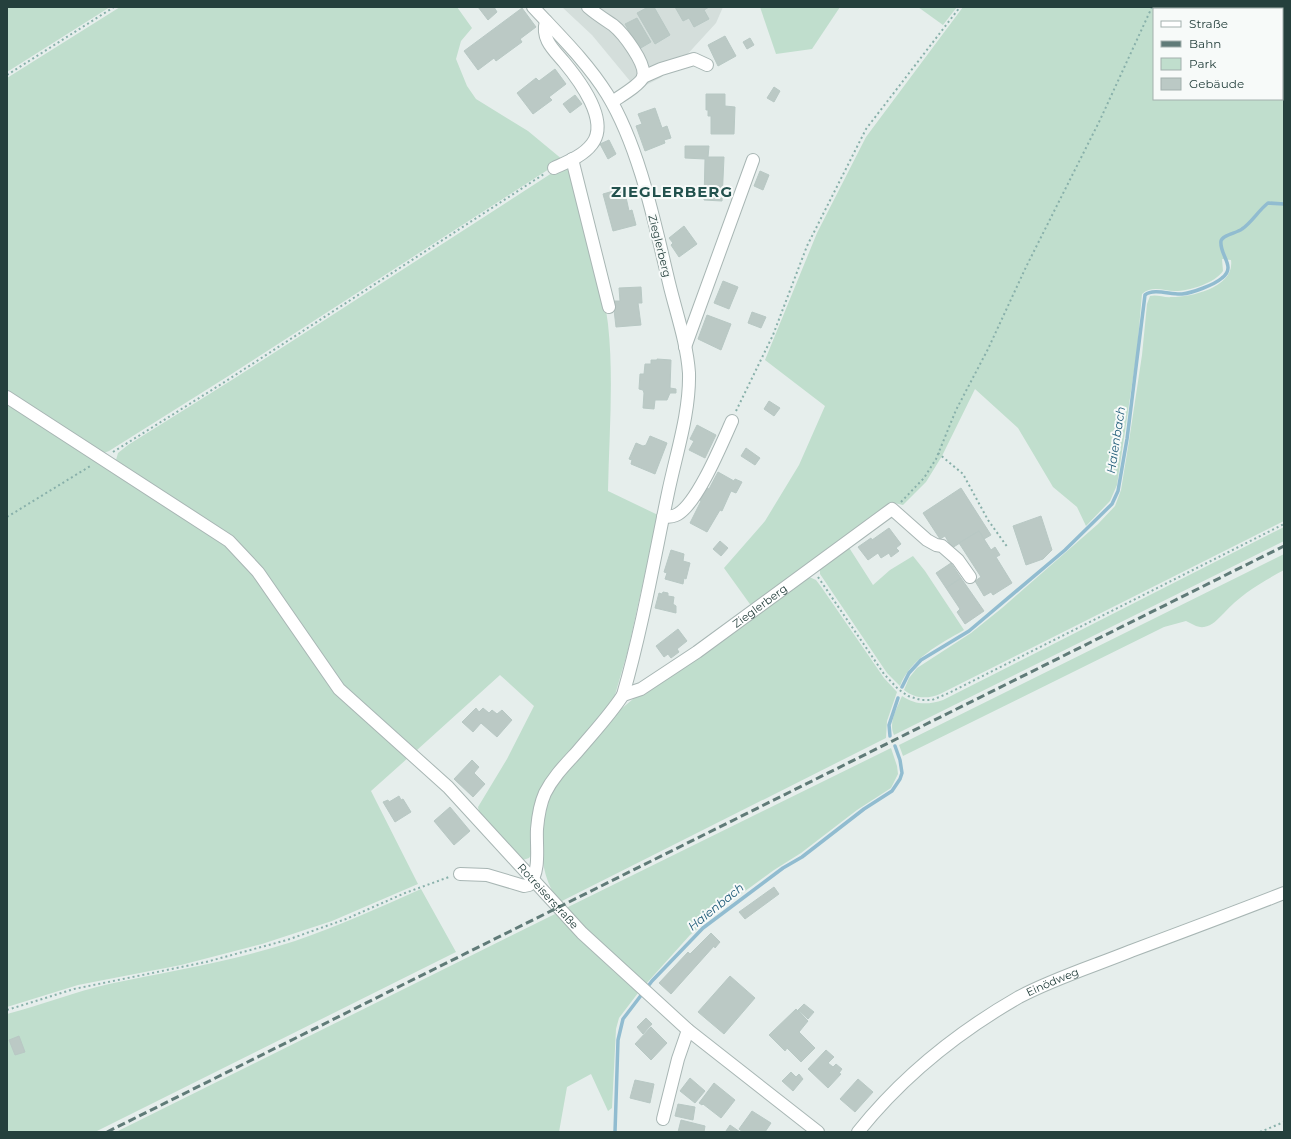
<svg xmlns="http://www.w3.org/2000/svg" width="1291" height="1139" viewBox="0 0 1291 1139" font-family="Montserrat,sans-serif">
	<rect width="100%" height="100%" fill="#e6eeec"/>
	<!-- built -->
	<polygon fill="#d4dedb" points="562,7 723,7 716,23 683,59 660,78 640,88 630,81 592,35"/>
	<!-- green -->
	<g fill="#c0decd" fill-rule="evenodd">
		<polygon points="7,7 110,7 7,72"/>
		<polygon points="120,7 457,7 472,28 461,41 456,59 467,86 476,99 528,131 563,160 230,375 109,451 104,453 99,451 7,393 7,78"/>
		<polygon points="760,7 840,7 812,49 776,54"/>
		<polygon points="918,7 957,7 943,25"/>
		<path d="M 963,7 L 1284,7 L 1284,521 L 940,694 C 928,699 915,699 904,690 L 909,678 L 917,668 L 971,633 L 1002,608 L 1098,524 L 1115,506 L 1121,490 L 1129,441 L 1142,355 L 1147,304 L 1150,296 C 1157,294 1164,298 1172,297 C 1192,297 1235,287 1231,260 L 1222,259 L 1223,271 C 1215,283 1190,291 1175,291 C 1164,291 1152,285 1142,294 L 1137,351 L 1117,485 L 1110,501 L 1086,526 L 1077,507 L 1053,487 L 1018,428 L 975,389 L 942,456 L 926,482 L 900,508 L 903,505 L 894,503 L 752,607 L 724,568 L 765,521 L 799,465 L 825,406 L 765,360 L 817,233 L 866,137 ZM 1154,9 L 1282,9 L 1282,99 L 1154,99 Z"/>
		<path d="M 565,168 L 569,170 C 583,220 602,272 608,324 C 614,379 609,436 608,491 L 658,515 L 628,650 L 615,695 L 595,723 L 558,765 L 531,855 L 529,858 L 523,860 L 479,812 L 478,807 L 507,759 L 534,706 L 500,675 L 417,750 L 342,684 L 259,565 L 116,460 L 118,453 L 128,445 L 235,378 L 552,173 Z"/>
		<polygon points="7,402 221,541 251,570 323,676 409,757 371,791 418,884 332,921 262,944 181,965 78,985 7,1007"/>
		<path d="M 1284,527 L 1284,541 L 894,735 C 888,723 897,708 902,696 C 915,705 928,705 943,700 Z"/>
		<path d="M 848,546 L 873,585 L 890,570 L 913,556 L 925,571 L 964,630 C 940,644 910,659 900,686 L 887,673 L 820,574 L 820,567 Z"/>
		<path d="M 1284,554 L 1284,570 C 1262,582 1241,594 1224,613 C 1218,619 1212,626 1204,627 C 1198,628 1192,624 1186,621 L 1164,627 L 903,756 L 899,745 Z"/>
		<path d="M 807,576 L 816,580 L 822,588 L 884,678 L 897,692 L 887,721 L 886,738 L 560,902 C 536,875 537,820 553,789 C 557,781 565,774 570,768 C 587,748 603,729 620,710 L 633,699 Z"/>
		<polygon points="891,748 897,766 898,774 891,788 857,810 801,853 774,870 718,911 690,935 646,984 580,924 566,908"/>
		<path d="M 421,889 L 456,952 L 95,1132 L 7,1132 L 7,1014 C 41,1005 74,992 109,984 C 171,971 234,961 295,941 C 338,926 379,908 421,889 Z"/>
		<polygon points="555,914 609,967 638,993 619,1018 616,1029 612,1108 608,1111 591,1074 567,1087 559,1132 116,1132"/>
	</g>
	<g fill="none" stroke-linecap="round" stroke-linejoin="round">
		<!-- stream -->
		<g stroke="#91bcd0" stroke-width="3.5">
			<path d="M 902,687 L 909,673 L 921,660 L 969,631 L 1065,550 L 1112,504 L 1118,491 L 1127,439 L 1145,295 C 1154,288 1171,295 1182,294 C 1192,293 1214,285 1222,278 C 1237,267 1219,255 1221,241 C 1222,235 1237,233 1242,229 C 1252,222 1258,211 1268,203 L 1284,204"/>
			<polyline points="890,736 889,725 898,698"/>
			<polyline points="615,1132 618,1040 623,1019 652,981 703,928 783,868 802,857 864,809 892,791 900,779 902,773 900,760 895,746"/>
		</g>
	</g>
	<!-- building -->
	<g fill="#bbc9c5" stroke="#b8c8c4">
		<polygon points="478,7 494,7 497,12 488,20"/>
		<polygon points="648,7 654,7 670,35 655,44 637,13"/>
		<polygon points="675,7 709,7 704,10 709,19 694,27 689,18 683,21"/>
		<polygon points="522,8 536,27 520,39 522,42 496,61 494,58 478,70 464,51"/>
		<polygon points="637,18 651,42 639,49 625,24"/>
		<polygon points="725,36 736,56 718,66 708,45"/>
		<polygon points="750,38 754,45 747,49 743,42"/>
		<polygon points="555,69 566,84 549,97 552,100 533,114 517,93 536,78 539,81"/>
		<polygon points="774,87 780,91 774,102 767,98"/>
		<polygon points="706,94 725,94 725,106 735,107 734,134 711,134 711,116 708,116 708,110 706,110"/>
		<polygon points="575,95 582,104 570,113 563,104"/>
		<polygon points="655,108 662,128 667,126 671,138 664,140 665,143 645,151 636,126 642,124 638,114"/>
		<polygon points="609,140 616,154 608,159 600,144"/>
		<polygon points="685,146 709,146 708,157 724,157 722,201 704,200 705,159 685,158"/>
		<polygon points="760,171 769,175 763,190 754,186"/>
		<polygon points="624,188 629,211 632,210 636,225 613,231 603,194"/>
		<polygon points="684,226 697,244 679,257 671,245 673,243 669,238"/>
		<polygon points="723,281 738,287 729,309 714,303"/>
		<polygon points="641,287 642,303 638,303 641,325 616,327 613,301 620,301 619,288"/>
		<polygon points="752,312 766,317 761,328 748,323"/>
		<polygon points="707,315 731,324 721,350 698,339"/>
		<polygon points="657,359 671,360 670,388 676,389 676,393 670,393 667,400 655,400 654,409 643,408 644,393 643,390 639,389 640,374 644,374 645,364 651,364 651,360 657,360"/>
		<polygon points="769,401 780,408 774,416 764,409"/>
		<polygon points="697,425 716,435 705,458 689,450 694,441 690,439"/>
		<polygon points="650,436 667,443 655,474 631,464 632,460 629,459 636,443 643,446 646,445"/>
		<polygon points="746,448 760,458 755,465 741,456"/>
		<polygon points="718,472 734,481 735,479 742,482 736,493 731,491 722,511 720,510 707,532 690,523 701,501 698,499 705,487 709,489"/>
		<polygon points="961,488 991,535 984,539 979,531 952,548 945,536 940,539 923,513"/>
		<polygon points="1041,516 1052,550 1043,559 1026,565 1013,526"/>
		<polygon points="889,528 901,544 896,548 899,551 891,557 889,553 881,558 878,553 868,560 858,547 871,538 872,540"/>
		<polygon points="979,531 991,550 995,547 1000,555 996,557 1012,583 993,595 991,592 984,596 975,581 981,577 959,543"/>
		<polygon points="720,541 728,548 721,556 713,549"/>
		<polygon points="671,550 684,554 683,561 690,563 686,579 684,578 683,584 665,579 667,573 664,572"/>
		<polygon points="951,563 961,578 946,588 936,573"/>
		<polygon points="961,578 984,611 965,624 957,612 960,609 946,588"/>
		<polygon points="663,592 668,593 668,596 674,597 673,604 676,606 676,613 655,608 659,593 662,594"/>
		<polygon points="678,629 687,641 677,649 679,652 671,658 668,654 664,657 656,646"/>
		<polygon points="476,708 479,712 483,708 489,713 492,710 497,714 502,710 512,720 497,737 481,723 473,732 462,722"/>
		<polygon points="472,760 479,767 474,773 485,784 473,797 454,779"/>
		<polygon points="399,796 401,800 403,799 411,812 395,822 383,802 388,800 389,802"/>
		<polygon points="450,807 470,831 454,845 434,821"/>
		<polygon points="774,887 779,894 745,919 739,912"/>
		<polygon points="711,933 720,942 715,948 714,946 671,994 659,983 688,952 690,954"/>
		<polygon points="730,976 755,998 724,1034 698,1012"/>
		<polygon points="804,1004 814,1012 808,1019 798,1010"/>
		<polygon points="796,1009 808,1021 799,1032 815,1048 801,1062 787,1048 785,1051 769,1035"/>
		<polygon points="646,1018 652,1024 643,1034 637,1027"/>
		<polygon points="651,1027 667,1043 651,1060 635,1044"/>
		<polygon points="19,1036 25,1052 15,1055 9,1040"/>
		<polygon points="826,1050 834,1057 828,1063 833,1067 836,1064 842,1069 839,1073 841,1074 828,1088 808,1069"/>
		<polygon points="791,1072 796,1077 799,1074 803,1079 793,1091 782,1081"/>
		<polygon points="690,1078 705,1091 695,1103 680,1091"/>
		<polygon points="858,1079 873,1092 855,1112 840,1099"/>
		<polygon points="635,1080 654,1084 650,1103 630,1098"/>
		<polygon points="714,1083 735,1100 721,1118 703,1104 702,1105 699,1103"/>
		<polygon points="678,1104 695,1107 693,1120 675,1116"/>
		<polygon points="752,1111 771,1123 765,1132 743,1132 739,1129"/>
		<polygon points="681,1120 705,1126 704,1132 678,1132"/>
		<polygon points="730,1125 740,1132 726,1131"/>
	</g>
	<g fill="none" stroke-linecap="round" stroke-linejoin="round">
		<defs>
			<g id="minor">
				<path d="M 588,7 C 596,14 604,19 613,25 C 623,33 647,64 643,77 C 640,85 619,97 612,102"/>
				<path d="M 546,21 C 541,39 553,49 564,62 C 579,80 610,121 592,144 C 583,156 567,162 554,168"/>
				<polyline points="643,77 661,69 694,59 707,65"/>
				<polyline points="572,159 609,307"/>
				<polyline points="685,347 753,160"/>
				<path id="s1" d="M 7,397 L 229,541 L 258,572 L 339,689 L 448,787 L 582,933 L 688,1030 L 818,1132"/>
				<path d="M 663,517 C 668,517 673,517 678,514 C 698,502 722,443 732,421"/>
				<path id="s2" d="M 623,695 L 641,689 L 697,652 L 892,509 L 927,540 L 936,545 L 942,546 L 958,560 L 970,577"/>
				<path d="M 460,874 L 487,875 L 524,886 L 529,885 C 541,871 536,846 537,829 C 538,817 540,804 545,793 C 553,777 565,765 577,752 C 593,733 610,715 623,695 C 642,629 654,560 668,493 C 676,454 690,413 689,373 C 687,344 677,315 670,287 C 655,225 640,148 607,94 C 587,62 559,35 533,7"/>
				<polyline points="663,1119 678,1059 688,1030"/>
				<path id="s3" d="M 858,1132 C 902,1077 958,1032 1019,997 C 1055,978 1094,966 1131,951 C 1182,932 1233,913 1284,893"/>
			</g>
		</defs>
		<!-- minor casing -->
		<use href="#minor" stroke="#a8b6b4" stroke-width="14"/>
		<!-- path -->
		<g stroke="#88b0aa" stroke-width="2" stroke-dasharray="2 3" stroke-linecap="butt">
			<polyline points="7,75 114,7"/>
			<polyline points="736,411 773,335 807,246 866,129 960,7"/>
			<polyline points="113,452 223,383 544,174"/>
			<polyline points="938,453 963,474 988,520 1008,548"/>
			<polyline points="901,502 924,478 936,459 956,410 988,349 1026,267 1100,120 1152,7"/>
			<polyline points="7,517 92,465"/>
			<polyline points="818,577 884,674 898,689 908,696 921,700 932,700 949,693 1284,524"/>
			<polyline points="7,1010 74,989 206,962 287,940 346,919 405,893 449,877"/>
			<polyline points="1260,1132 1284,1122"/>
		</g>
		<!-- minor -->
		<use href="#minor" stroke="#fff" stroke-width="12"/>
		<!-- rail -->
		<polyline stroke="#607b78" stroke-width="3" stroke-dasharray="8 4" stroke-linecap="butt" points="107,1132 1284,546"/>
	</g>
	<g text-anchor="middle" stroke-width="4" stroke-linejoin="round" paint-order="stroke">
		<!-- street labels -->
		<g font-size="11" fill="#25403d" stroke="#f7faf9">
			<text transform="translate(660 246) rotate(76)" y="4">Zieglerberg</text>
			<text dy="4" stroke="none"><textPath href="#s2" startOffset="164">Zieglerberg</textPath></text>
			<text dy="4" stroke="none"><textPath href="#s1" startOffset="744">Rotreiserstraße</textPath></text>
			<text dy="4" stroke="none"><textPath href="#s3" startOffset="248">Einödweg</textPath></text>
		</g>
		<!-- water labels -->
		<g font-size="12" font-style="italic" fill="#215d7a" stroke="#f7faf9">
			<text transform="translate(1116 440) rotate(-81)" y="4">Haienbach</text>
			<text transform="translate(716 907) rotate(-39)" y="4">Haienbach</text>
		</g>
		<!-- district labels -->
		<g font-size="15" font-weight="bold" letter-spacing="1" fill="#22514d" stroke="#f7faf9">
			<text x="672" y="197">ZIEGLERBERG</text>
		</g>
	</g>
	<!-- border -->
	<rect width="1291" height="1139" fill="none" stroke="#25403d" stroke-width="16"/>
	<!-- legend -->
	<rect x="1153" y="8" width="130" height="92" fill="#f7faf9" stroke="#a3b0ae"/>
	<rect x="1161" y="21" width="20" height="6" fill="#ffffff" stroke="#a3b0ae"/>
	<text x="1189" y="28" font-size="12" fill="#25403d">Straße</text>
	<rect x="1161" y="41" width="20" height="6" fill="#607b78" stroke="#a3b0ae"/>
	<text x="1189" y="48" font-size="12" fill="#25403d">Bahn</text>
	<rect x="1161" y="58" width="20" height="12" fill="#c0decd" stroke="#a3b0ae"/>
	<text x="1189" y="68" font-size="12" fill="#25403d">Park</text>
	<rect x="1161" y="78" width="20" height="12" fill="#bbc9c5" stroke="#a3b0ae"/>
	<text x="1189" y="88" font-size="12" fill="#25403d">Gebäude</text>
</svg>
